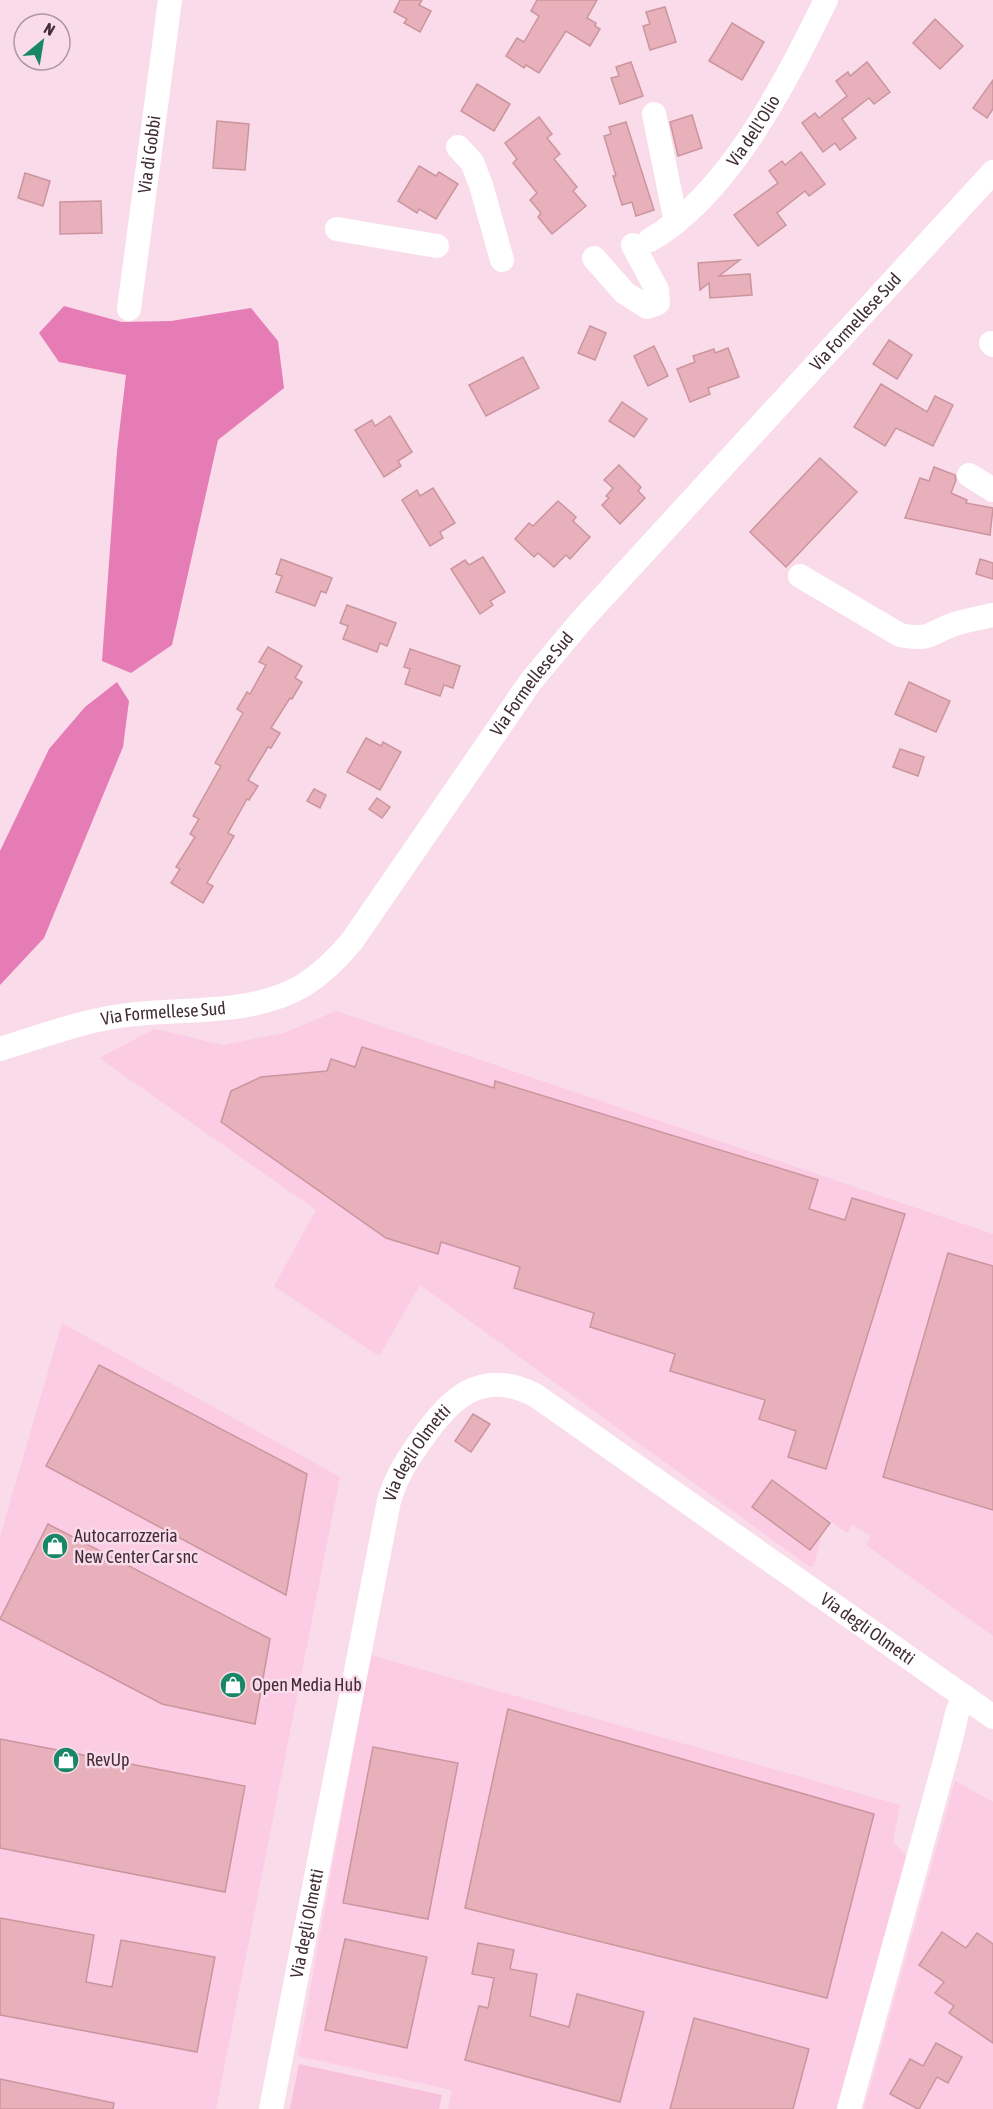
<svg xmlns="http://www.w3.org/2000/svg" width="993" height="2109" viewBox="0 0 993 2109" font-family="'Asap Condensed',sans-serif">
	<rect width="100%" height="100%" fill="#fadbea"/>
	<!-- built -->
	<g fill="#fbcce3">
		<polygon points="336,1011 993,1234 993,1636 866,1545 871,1536 852,1525 847,1533 826,1518 814,1565 810,1567 420,1285 379,1356 274,1286 316,1210 99,1058 155,1029 223,1045 284,1033"/>
		<polygon points="62,1323 340,1477 216,2109 0,2109 0,1537"/>
		<polygon points="371,1655 900,1805 893,1842 910,1859 839,2109 448,2109 452,2090 298,2056"/>
		<polygon points="955,1781 993,1802 993,2109 864,2109"/>
	</g>
	<!-- green -->
	<polygon fill="#f7c1dc" points="299,2064 442,2095 439,2109 290,2109"/>
	<!-- forest -->
	<g fill="#e57cb6">
		<polygon points="64,306 122,322 171,321 251,308 278,341 284,388 218,440 172,645 131,673 102,661 117,451 126,375 59,362 39,333"/>
		<polygon points="117,682 129,701 123,747 44,938 0,985 0,851 49,749 85,707"/>
	</g>
	<!-- building -->
	<g fill="#e8b0ba" stroke="#cb959e" stroke-width="1.5">
		<polygon points="400,0 422,0 419,5 431,11 420,32 404,23 407,19 394,12"/>
		<polygon points="537,0 597,0 587,18 596,23 595,26 600,29 590,46 566,31 539,73 526,65 524,68 506,56 517,38 524,42 539,16 531,11"/>
		<polygon points="665,7 676,42 650,50 643,26 650,24 646,12"/>
		<polygon points="935,19 963,46 940,69 913,43"/>
		<polygon points="732,23 764,42 742,80 709,61"/>
		<polygon points="631,62 643,96 620,104 611,78 619,76 616,67"/>
		<polygon points="867,62 890,92 874,104 869,98 842,119 856,138 840,150 835,143 823,152 802,123 815,113 819,118 847,96 836,81 848,72 850,76"/>
		<polygon points="993,80 993,109 987,118 973,108"/>
		<polygon points="477,84 510,104 494,131 461,111"/>
		<polygon points="692,115 702,148 678,156 670,122"/>
		<polygon points="539,117 552,134 547,138 560,154 554,159 577,187 573,191 586,206 552,234 538,217 541,213 530,200 537,193 513,163 517,159 505,143"/>
		<polygon points="217,121 249,124 245,170 213,168"/>
		<polygon points="626,122 654,210 636,216 632,202 622,205 613,176 616,176 604,136 611,134 609,127"/>
		<polygon points="801,152 825,184 809,196 805,191 777,213 786,225 758,246 734,215 778,183 769,171 782,161 785,165"/>
		<polygon points="419,166 436,176 439,172 458,184 436,219 419,209 417,213 398,201"/>
		<polygon points="25,173 50,181 43,206 18,198"/>
		<polygon points="101,201 102,233 60,234 60,202"/>
		<polygon points="740,260 719,276 750,274 752,295 710,298 709,283 700,290 698,263"/>
		<polygon points="590,326 606,333 595,360 578,353"/>
		<polygon points="889,340 912,355 897,379 873,364"/>
		<polygon points="654,346 668,376 648,386 634,356"/>
		<polygon points="728,348 739,377 708,388 710,394 690,402 677,369 695,362 693,356 714,349 715,353"/>
		<polygon points="523,357 539,388 486,416 469,385"/>
		<polygon points="881,384 927,412 935,396 953,405 933,446 896,428 885,446 854,427"/>
		<polygon points="622,402 647,419 634,437 609,421"/>
		<polygon points="390,416 412,452 398,461 401,466 384,477 355,430 372,420 375,426"/>
		<polygon points="820,458 857,492 786,567 750,532"/>
		<polygon points="619,465 641,487 638,491 645,498 620,524 602,505 609,498 606,496 613,488 604,480"/>
		<polygon points="934,467 955,475 956,480 951,493 967,500 966,503 993,508 990,535 905,518 920,478 929,481"/>
		<polygon points="433,488 455,523 440,532 443,538 430,546 402,500 417,490 420,496"/>
		<polygon points="558,501 576,517 573,521 590,537 570,559 566,555 554,567 538,553 534,557 515,539 529,523 533,526"/>
		<polygon points="483,557 505,592 490,601 493,605 480,614 451,569 465,560 469,565"/>
		<polygon points="281,559 332,578 326,593 321,591 315,606 276,592 282,576 276,574"/>
		<polygon points="980,559 993,563 993,579 976,574"/>
		<polygon points="347,605 396,623 387,646 380,643 377,652 343,639 348,626 340,623"/>
		<polygon points="268,647 302,666 295,678 302,682 292,699 290,698 271,728 280,733 271,748 268,747 248,780 258,786 249,800 247,799 228,833 234,836 207,883 213,886 203,903 171,883 180,869 176,867 195,837 190,834 199,819 193,816 221,766 215,763 243,713 237,709 247,692 250,694 266,665 259,662"/>
		<polygon points="410,649 460,666 453,688 444,685 440,696 405,684 410,669 404,667"/>
		<polygon points="909,682 950,701 936,732 895,714"/>
		<polygon points="366,738 381,746 383,742 401,752 380,790 347,772"/>
		<polygon points="900,749 924,757 918,776 893,767"/>
		<polygon points="314,789 326,795 320,808 307,801"/>
		<polygon points="377,798 390,807 382,818 369,809"/>
		<polygon points="362,1047 494,1088 495,1081 818,1180 809,1209 845,1220 852,1198 905,1214 826,1469 788,1457 796,1431 759,1419 765,1400 670,1371 675,1354 590,1327 594,1313 514,1288 520,1267 441,1242 438,1254 386,1238 221,1122 231,1091 261,1077 327,1071 331,1059 355,1067"/>
		<polygon points="948,1253 993,1266 993,1510 883,1477"/>
		<polygon points="99,1365 307,1474 286,1595 46,1466"/>
		<polygon points="473,1414 490,1424 471,1452 455,1441"/>
		<polygon points="772,1480 830,1523 810,1550 752,1507"/>
		<polygon points="48,1524 270,1639 255,1724 162,1704 0,1619"/>
		<polygon points="508,1709 874,1814 827,1998 465,1908"/>
		<polygon points="0,1739 245,1786 225,1892 0,1848"/>
		<polygon points="373,1747 458,1763 428,1919 343,1903"/>
		<polygon points="0,1918 94,1935 86,1982 112,1987 121,1940 215,1957 197,2052 0,2015"/>
		<polygon points="942,1932 966,1948 977,1933 993,1944 993,2043 949,2013 954,2006 935,1993 944,1982 919,1965"/>
		<polygon points="345,1939 427,1957 407,2048 325,2030"/>
		<polygon points="478,1943 514,1950 510,1969 537,1974 530,2016 569,2027 577,1994 644,2012 620,2102 465,2060 479,2006 488,2008 494,1978 472,1974"/>
		<polygon points="694,2018 809,2049 793,2109 670,2109"/>
		<polygon points="936,2043 962,2057 948,2083 937,2077 919,2109 918,2109 890,2094 910,2059 923,2066"/>
		<polygon points="0,2079 114,2103 113,2109 0,2109"/>
	</g>
	<g fill="none" stroke-linecap="round" stroke-linejoin="round">
		<!-- minor -->
		<g stroke="#fff" stroke-width="24">
			<polyline points="654,114 676,222"/>
			<polyline points="458,147 472,162 481,185 502,260"/>
			<polyline points="337,229 437,246"/>
			<path id="s1" d="M 650,240 C 730,194 786,81 826,0"/>
			<polyline points="594,258 625,293 647,307 658,303 657,290 633,245"/>
			<path id="s2" d="M 129,309 L 170,0"/>
			<polyline points="991,343 993,345"/>
			<polyline points="969,475 993,490"/>
			<path d="M 800,576 L 900,635 C 932,641 928,633 955,624 C 967,620 981,618 993,615"/>
			<path id="s3" d="M 0,1049 C 39,1037 79,1022 120,1016 C 179,1007 251,1017 304,985 C 323,973 338,958 352,941 L 531,681 L 582,620 L 993,172"/>
			<path id="s4" d="M 271,2109 L 389,1501 C 395,1479 406,1461 419,1443 C 448,1400 480,1367 535,1395 L 993,1717"/>
			<polyline points="849,2109 951,1739 957,1713 964,1696"/>
		</g>
	</g>
	<!-- icons -->
	<defs>
		<symbol id="shop-disc" viewBox="-11 -11 22 22"><circle r="9.5" fill="#178766" stroke="#fadbea"/><path d="M-5-2.5h2.3a2.7 3.5 0 0 1 5.4 0H5L5.5 6h-11ZM-1.5-2.5h3a1.5 2.3 0 0 0-3 0Z" fill="#fff"/></symbol>
	</defs>
	<g fill-rule="evenodd">
		<use href="#shop-disc" x="40" y="1531" width="30" height="30"/>
		<use href="#shop-disc" x="218" y="1670" width="30" height="30"/>
		<use href="#shop-disc" x="51" y="1745" width="30" height="30"/>
	</g>
	<g text-anchor="middle" stroke-width="5" stroke-linejoin="round" paint-order="stroke">
		<!-- street labels -->
		<g font-size="18" fill="#422e38" stroke="#fadbea">
			<text dy="6" stroke="none"><textPath href="#s1" startOffset="152">Via dell'Olio</textPath></text>
			<text dy="6" stroke="none"><textPath href="#s2" startOffset="156">Via di Gobbi</textPath></text>
			<text dy="6" stroke="none"><textPath href="#s3" startOffset="1178">Via Formellese Sud</textPath></text>
			<text dy="6" stroke="none"><textPath href="#s3" startOffset="692">Via Formellese Sud</textPath></text>
			<text dy="6" stroke="none"><textPath href="#s3" startOffset="168">Via Formellese Sud</textPath></text>
			<text dy="6" stroke="none"><textPath href="#s4" startOffset="675">Via degli Olmetti</textPath></text>
			<text dy="6" stroke="none"><textPath href="#s4" startOffset="1233">Via degli Olmetti</textPath></text>
			<text dy="6" stroke="none"><textPath href="#s4" startOffset="189">Via degli Olmetti</textPath></text>
		</g>
		<!-- poi labels -->
		<g font-size="18" fill="#422e38" stroke="#fadbea" text-anchor="start">
			<text x="74" y="1542">Autocarrozzeria<tspan x="74" dy="21">New Center Car snc</tspan></text>
			<text x="252" y="1691">Open Media Hub</text>
			<text x="86" y="1766">RevUp</text>
		</g>
	</g>
	<!-- north arrow -->
	<g transform="translate(42 42) rotate(30)"><circle r="28" fill="#fadbea" stroke="#b096a3" stroke-width="1.5"/>
	<path d="M0-4.5L10 22L0 15L-10 22Z" fill="#178766"/>
	<text y="-9" font-size="16" font-weight="bold" text-anchor="middle" fill="#422e38">N</text>
	</g>
</svg>
